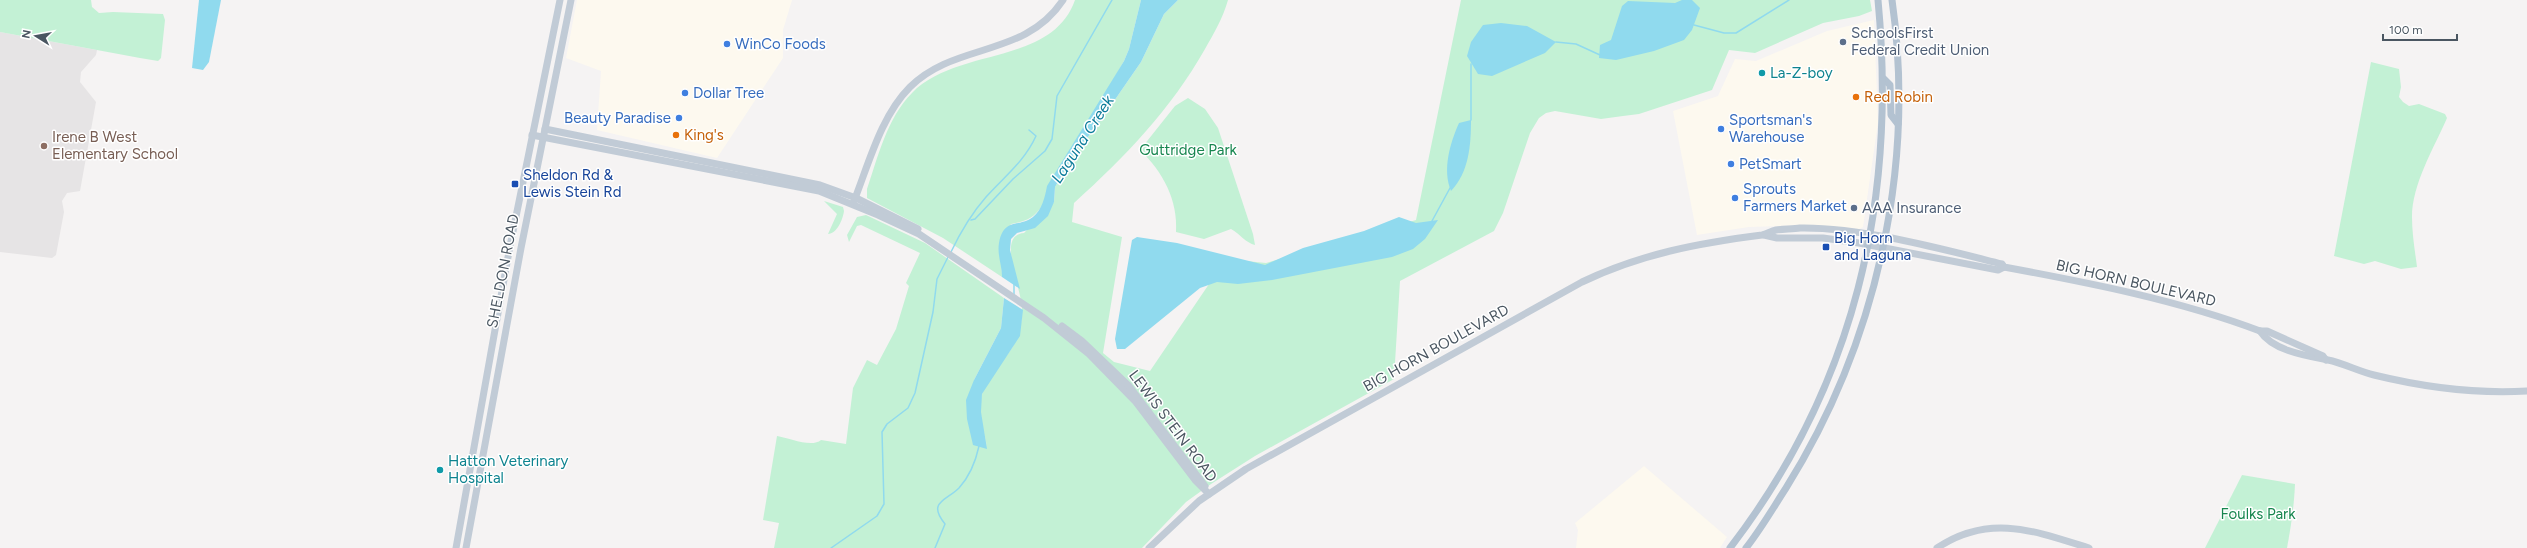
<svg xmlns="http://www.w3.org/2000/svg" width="2527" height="548" viewBox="0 0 2527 548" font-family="Figtree,sans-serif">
	<rect width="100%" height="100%" fill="#f5f3f3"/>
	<!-- commercial -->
	<g fill="#fdf9ef">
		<polygon points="577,0 792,0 783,30 783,58 717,158 597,130 601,71 566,58"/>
		<polygon points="1874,20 1878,122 1863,227 1859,229 1811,225 1749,227 1697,235 1673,111 1718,96 1735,59 1756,61 1827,31"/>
		<polygon points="1644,466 1727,537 1720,548 1576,548 1578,530 1575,523"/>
	</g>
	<!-- education -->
	<polygon fill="#e6e4e5" points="0,32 97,50 96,55 81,72 80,82 96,102 80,191 67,193 62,201 64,212 56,255 52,258 0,252"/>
	<!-- green -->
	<g fill="#c3f1d5">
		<polygon points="0,0 91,0 92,7 99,13 113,12 163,14 165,20 161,58 158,61 140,58 0,32"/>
		<path d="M 1075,0 L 1141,0 L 1129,49 L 1124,61 L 1042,206 C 1033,219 1026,221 1011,224 C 993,252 1002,247 1002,277 L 943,238 L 867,198 L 867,189 C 878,157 887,118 912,93 C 956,47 1052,66 1075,0 Z"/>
		<path d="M 1178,0 L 1228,0 C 1223,18 1214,33 1205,49 C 1171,109 1125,157 1074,203 L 1072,222 L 1122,237 L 1103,353 L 1114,362 L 1150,371 L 1226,259 L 1266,263 L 1416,220 L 1461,0 L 1870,0 L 1872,11 L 1859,16 L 1823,23 L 1755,53 L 1729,50 L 1712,90 L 1639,114 L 1623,116 L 1601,119 L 1555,111 L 1546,113 L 1539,118 L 1530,133 L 1503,213 L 1494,231 L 1400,281 L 1394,379 L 1255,456 L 1211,484 L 1186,502 L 1142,548 L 774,548 L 779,523 L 763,520 L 777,436 C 789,438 812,448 821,440 L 846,444 L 853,388 L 867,360 L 877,365 L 896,329 L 909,286 L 906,283 L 920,253 L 861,225 L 857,226 L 849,242 L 847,235 L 857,217 L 866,215 L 925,243 L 1004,298 L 1001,328 L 974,380 L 987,448 C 985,432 977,411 982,394 C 993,360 1021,356 1022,311 C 1023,290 995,235 1024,233 L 1054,202 L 1055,187 L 1076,150 L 1094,130 L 1141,62 L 1164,14 Z"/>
		<path d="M 2371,62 L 2399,69 L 2401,87 L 2399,97 L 2403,102 L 2409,106 L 2419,104 L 2445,114 L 2447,118 C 2434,148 2412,184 2412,217 C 2412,234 2415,251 2417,267 L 2401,269 L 2375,261 L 2364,264 L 2334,256 Z"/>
		<path d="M 1188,98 L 1205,109 L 1218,128 L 1253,234 L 1255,245 C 1246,243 1240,234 1231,229 L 1204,239 L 1176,232 C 1178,200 1163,172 1140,150 L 1175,106 Z"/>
		<path d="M 824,201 L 843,207 L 844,211 C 843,219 837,234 828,234 L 837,214 Z"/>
		<path d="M 2242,475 L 2295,484 C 2294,507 2291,526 2287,548 L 2205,548 Z"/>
	</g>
	<!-- water -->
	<g fill="#90daee">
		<polygon points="199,0 221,0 209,62 203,70 192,68"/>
		<path d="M 1141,0 L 1178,0 L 1164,14 L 1141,62 L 1094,130 L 1076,150 L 1055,187 L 1054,202 L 1048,216 L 1035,228 L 1017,233 L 1011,239 L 1010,250 L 1020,289 L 1002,277 C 1002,265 997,255 999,243 C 1004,217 1019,228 1033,217 C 1042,210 1045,197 1047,186 L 1124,61 L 1129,49 Z"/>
		<polygon points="1682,0 1692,0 1700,8 1692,30 1684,40 1654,51 1616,60 1599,58 1600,45 1611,40 1622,6 1628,1 1675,3"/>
		<polygon points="1501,23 1527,26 1556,42 1545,53 1492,76 1478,74 1467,56 1471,42 1483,25"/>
		<path d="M 1471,120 C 1471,145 1469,172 1451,191 C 1442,170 1450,143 1459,123 Z"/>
		<polygon points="1399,217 1416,223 1438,220 1425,239 1413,249 1392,257 1272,280 1238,284 1217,282 1200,288 1125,349 1117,349 1115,339 1132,240 1137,237 1177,243 1265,265 1303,248 1364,231"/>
		<polygon points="1004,298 1023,310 1020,336 982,394 981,412 987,449 973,445 967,419 966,400 974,380 1001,328"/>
	</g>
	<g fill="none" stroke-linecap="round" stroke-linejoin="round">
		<!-- stream -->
		<g stroke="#90daee" stroke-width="1.5">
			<polyline points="1694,25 1724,33 1736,33 1789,0"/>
			<polyline points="1556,42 1576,44 1600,55"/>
			<polyline points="1471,120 1471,64"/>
			<polyline points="971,220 975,219 1013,179 1045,151 1052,139 1057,96 1112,0"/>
			<polyline points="1432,221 1450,188"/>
			<path d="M 951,252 C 960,233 972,213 986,197 C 1005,176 1024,162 1036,136 L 1029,130"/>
			<polyline points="1014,295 1014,284"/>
			<polyline points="831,548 877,516 884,504 882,432 887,424 908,408 915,393 933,312 937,279 948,257"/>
			<path d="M 935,548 L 945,524 C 927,502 946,501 959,488 C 969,477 976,460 979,446"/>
		</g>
		<!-- secondary -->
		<g stroke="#c1cbd6" stroke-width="7">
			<polyline points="545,129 820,185 856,198 918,229"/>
			<polyline points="532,135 819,191 878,215 919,234 1044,318 1089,354 1135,401 1195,480 1209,494"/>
			<path d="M 854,201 C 869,163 881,116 910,87 C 955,42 1025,58 1063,0"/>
			<polyline points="1764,235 1777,238 1823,238 1859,243 1998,270 2004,267"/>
			<polyline points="1062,326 1082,341 1129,386 1205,486"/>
			<path d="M 2260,331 C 2273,351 2307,356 2328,360 C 2343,363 2358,371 2374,375 C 2423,387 2476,394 2527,391"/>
			<polyline points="456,548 510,246 560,0"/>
			<polyline points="466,548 521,248 571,0"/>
			<path d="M 1149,548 L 1199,501 L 1246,469 L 1582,282 C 1640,254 1699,243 1762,235 C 1767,234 1771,231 1776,230 C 1784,229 1793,229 1800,228 C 1862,227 1942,249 2002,264 L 2004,267 C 2090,283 2178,300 2260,331 L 2267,331 L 2323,356 L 2326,360"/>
			<path d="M 1937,548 C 1989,513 2035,531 2089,548"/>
		</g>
		<!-- primary -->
		<g stroke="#b3c2d1" stroke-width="7">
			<polyline points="1884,79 1890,85 1891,115 1898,124"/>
			<path d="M 1730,548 C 1855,385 1897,202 1878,0"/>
			<path d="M 1746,548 C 1761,529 1773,508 1786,488 C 1876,344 1916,168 1892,0"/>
		</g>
	</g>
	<!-- markers -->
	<g fill="#5c6f8a" stroke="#fff" stroke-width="1.5">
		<circle cx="1843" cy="42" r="4"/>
		<circle cx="1854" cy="208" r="4"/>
	</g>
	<g fill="#3f7fe0" stroke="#fff" stroke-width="1.5">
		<circle cx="727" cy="44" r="4"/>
		<circle cx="685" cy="93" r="4"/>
		<circle cx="679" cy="118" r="4"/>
		<circle cx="1721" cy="129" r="4"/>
		<circle cx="1731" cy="164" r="4"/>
		<circle cx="1735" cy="198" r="4"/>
	</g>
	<g fill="#0f9aa8" stroke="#fff" stroke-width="1.5">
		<circle cx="1762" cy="73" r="4"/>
		<circle cx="440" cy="470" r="4"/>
	</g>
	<g fill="#e8710a" stroke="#fff" stroke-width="1.5">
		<circle cx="1856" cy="97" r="4"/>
		<circle cx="676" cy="135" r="4"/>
	</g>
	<circle fill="#8d6e63" stroke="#fff" stroke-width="1.5" cx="44" cy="146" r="4"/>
	<g fill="#1a4fb4" stroke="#fff" stroke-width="1.5">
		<rect x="511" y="180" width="8" height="8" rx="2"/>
		<rect x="1822" y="243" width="8" height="8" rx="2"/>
	</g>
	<g text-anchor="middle" stroke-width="3" stroke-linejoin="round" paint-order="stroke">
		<!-- service labels -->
		<g font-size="15" fill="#4e5e75" stroke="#fff" text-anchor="start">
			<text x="1851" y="38">SchoolsFirst<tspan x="1851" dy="17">Federal Credit Union</tspan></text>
			<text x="1862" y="213">AAA Insurance</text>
		</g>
		<!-- shop labels -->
		<g font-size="15" fill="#366cbe" stroke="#fff" text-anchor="start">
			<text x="735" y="49">WinCo Foods</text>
			<text x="693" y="98">Dollar Tree</text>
			<text x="671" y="123" text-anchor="end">Beauty Paradise</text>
			<text x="1729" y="125">Sportsman's<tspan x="1729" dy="17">Warehouse</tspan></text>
			<text x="1739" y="169">PetSmart</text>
			<text x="1743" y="194">Sprouts<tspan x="1743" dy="17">Farmers Market</tspan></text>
		</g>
		<!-- culture labels -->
		<g font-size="15" fill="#0d838f" stroke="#fff" text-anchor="start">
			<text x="1770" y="78">La-Z-boy</text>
			<text x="448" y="466">Hatton Veterinary<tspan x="448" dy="17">Hospital</tspan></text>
		</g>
		<!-- food labels -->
		<g font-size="15" fill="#c56008" stroke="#fff" text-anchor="start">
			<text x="1864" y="102">Red Robin</text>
			<text x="684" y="140">King's</text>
		</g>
		<!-- education labels -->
		<g font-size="15" fill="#785e54" stroke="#fff" text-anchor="start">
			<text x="52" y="142">Irene B West<tspan x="52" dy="17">Elementary School</tspan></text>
		</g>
		<!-- park labels -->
		<g font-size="15" fill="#17864f" stroke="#fff">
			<text x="1188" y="155">Guttridge Park</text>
			<text x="2258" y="519">Foulks Park</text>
		</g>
		<!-- transit labels -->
		<g font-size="15" fill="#164399" stroke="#fff" text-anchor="start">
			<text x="523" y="180">Sheldon Rd &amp;<tspan x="523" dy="17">Lewis Stein Rd</tspan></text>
			<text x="1834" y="243">Big Horn<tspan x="1834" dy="17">and Laguna</tspan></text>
		</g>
		<!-- street labels -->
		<g font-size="15" fill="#4a5661" stroke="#fff">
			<text transform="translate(503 271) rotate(-79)" y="5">SHELDON ROAD</text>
			<text transform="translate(2136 283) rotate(13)" y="5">BIG HORN BOULEVARD</text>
			<text transform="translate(1436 348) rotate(-29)" y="5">BIG HORN BOULEVARD</text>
			<text transform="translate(1173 426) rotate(53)" y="5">LEWIS STEIN ROAD</text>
		</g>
		<!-- water labels -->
		<g font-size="16" font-style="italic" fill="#0c7c9b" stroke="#fff">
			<text transform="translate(1082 139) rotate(-57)" y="6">Laguna Creek</text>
		</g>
	</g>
	<!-- north arrow -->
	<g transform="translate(36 36) rotate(281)" stroke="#ffffff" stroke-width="3" paint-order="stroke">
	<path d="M0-3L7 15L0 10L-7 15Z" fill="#4a5661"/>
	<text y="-6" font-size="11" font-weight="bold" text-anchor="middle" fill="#4a5661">N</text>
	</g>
	<!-- scale -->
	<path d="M2383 34v6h74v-6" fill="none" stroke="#4a5661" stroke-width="2"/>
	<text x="2389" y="34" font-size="12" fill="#4a5661" stroke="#ffffff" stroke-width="3" paint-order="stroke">100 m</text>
</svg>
